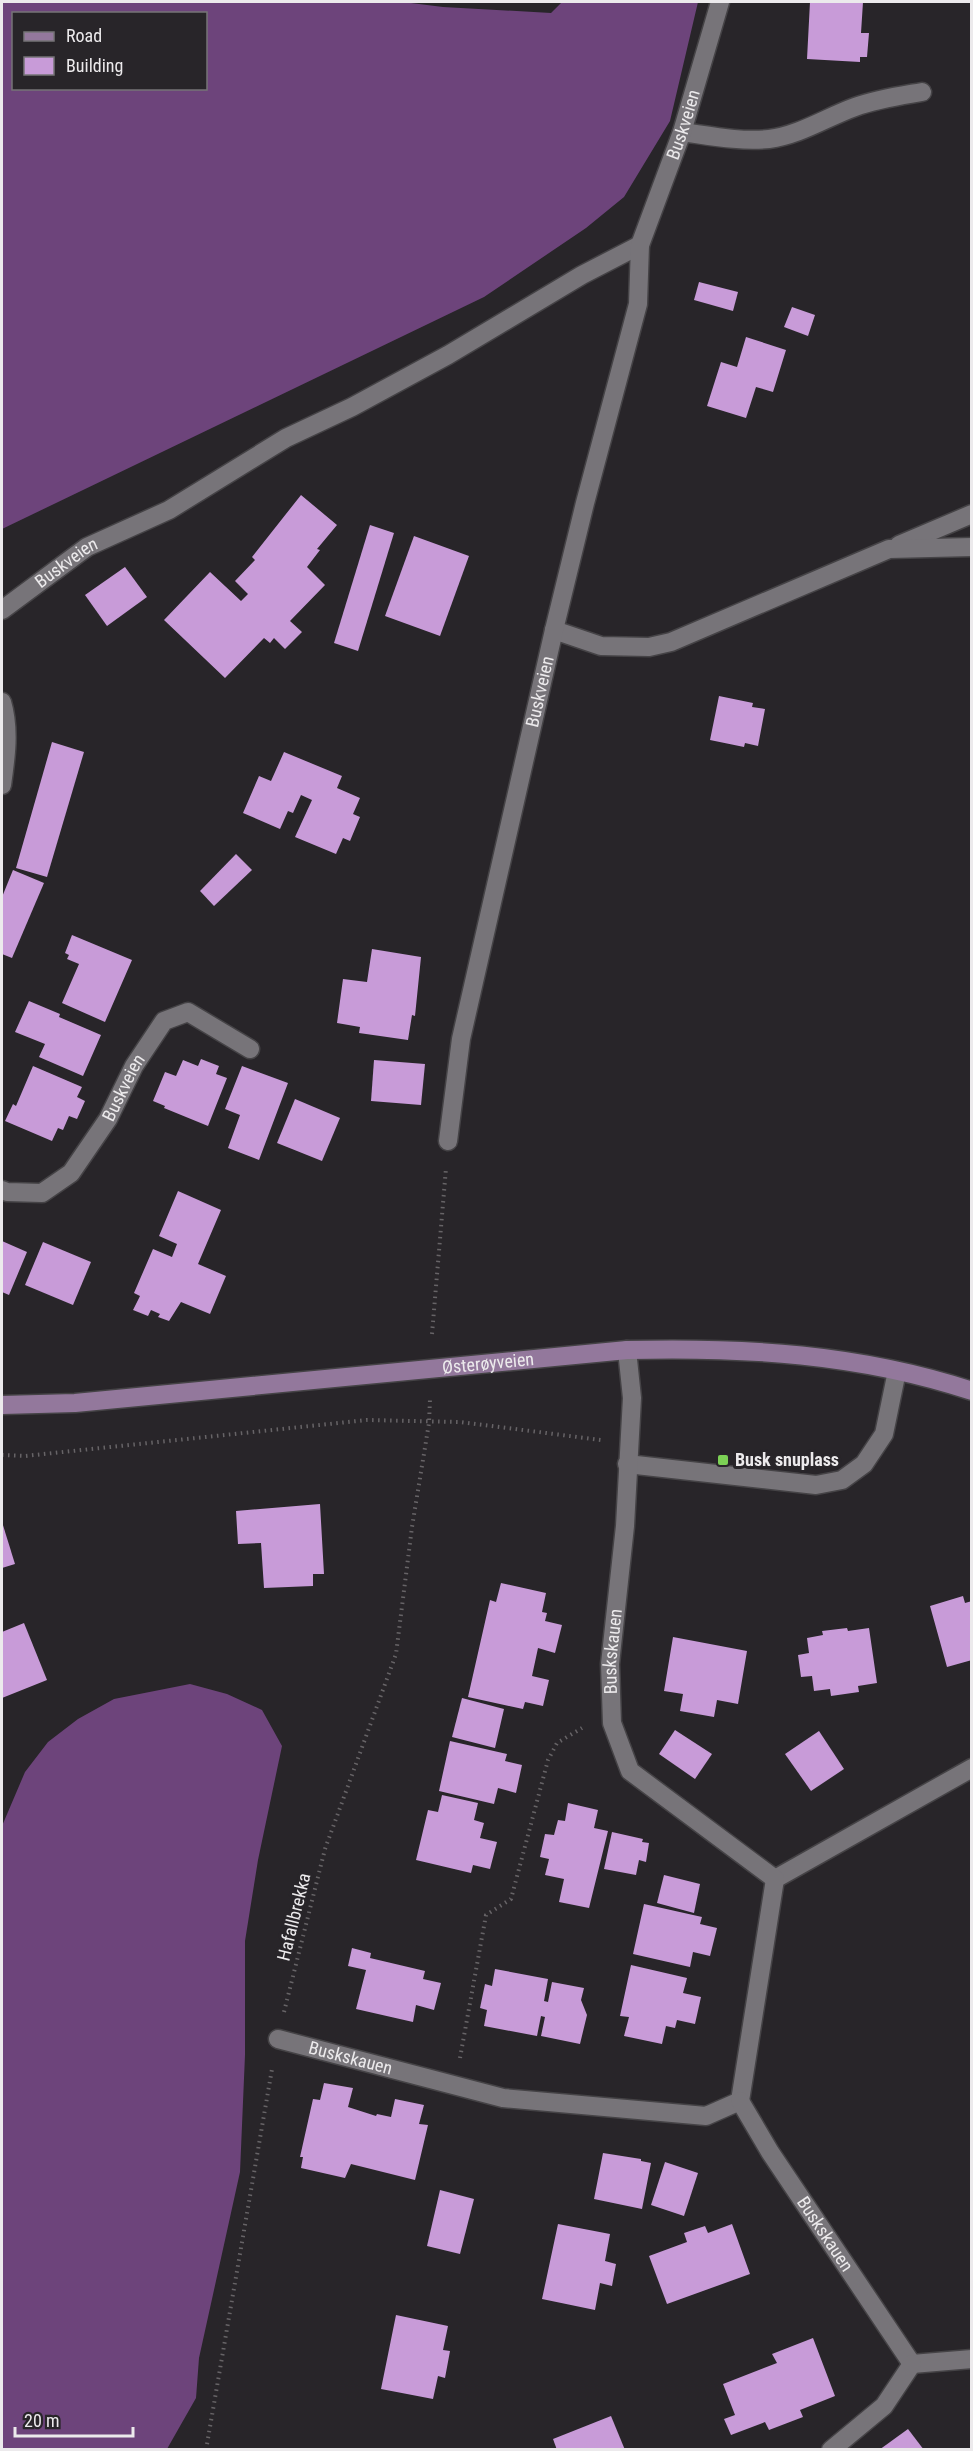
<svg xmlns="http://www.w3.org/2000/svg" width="973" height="2451" viewBox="0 0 973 2451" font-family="'Roboto Condensed',sans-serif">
	<rect width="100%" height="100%" fill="#282529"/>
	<!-- forest -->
	<g fill="#6d447b" fill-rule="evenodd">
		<path d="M 2,2 L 403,2 L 443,7 L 551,13 L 562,2 L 698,2 L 670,121 L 624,197 L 586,228 L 484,297 L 2,529 ZM 14,14 L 206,14 L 206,88 L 14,88 Z"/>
		<polygon points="190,1684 227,1694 262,1710 282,1746 258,1860 245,1941 245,2055 240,2172 199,2358 196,2398 167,2449 2,2449 2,1826 25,1772 48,1742 78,1719 114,1699"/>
	</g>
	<!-- building -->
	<g fill="#c89bd8">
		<polygon points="810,2 863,2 861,33 869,33 867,57 860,57 860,62 807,59"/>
		<polygon points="699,282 738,292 733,311 694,300"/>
		<polygon points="792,307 815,315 808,336 784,327"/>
		<polygon points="746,337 786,350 773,392 756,387 746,418 707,406 721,362 737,367"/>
		<polygon points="301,495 337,525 317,549 320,550 307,567 325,585 290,621 302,632 285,649 274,638 270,643 264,638 225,678 164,620 210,572 241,601 248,594 235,581 255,560 252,557"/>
		<polygon points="370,525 394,533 358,651 334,643"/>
		<polygon points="414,536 469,556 440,636 385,616"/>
		<polygon points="125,567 147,597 107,626 85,595"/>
		<polygon points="719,696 753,703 752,707 765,709 758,746 745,743 744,747 710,740"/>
		<polygon points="52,742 84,752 47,877 16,868"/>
		<polygon points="284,752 342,776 337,788 360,798 353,814 360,817 350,841 343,838 336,854 295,837 312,800 301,795 293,813 288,811 280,829 243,813 259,776 271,781"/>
		<polygon points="236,854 252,870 214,906 200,891"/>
		<polygon points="13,870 44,883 12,958 2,954 2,897"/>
		<polygon points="72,935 132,960 105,1022 62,1003 79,964 67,959 69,955 65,953"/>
		<polygon points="372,949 421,957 415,1016 412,1015 408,1040 359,1033 360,1027 337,1023 343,979 367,982"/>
		<polygon points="29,1001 60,1014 59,1017 101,1035 83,1076 39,1057 45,1044 15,1032"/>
		<polygon points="201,1059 219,1066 216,1074 227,1078 208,1126 164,1108 165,1106 153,1101 165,1072 176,1076 183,1060 198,1066"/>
		<polygon points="374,1060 425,1064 421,1105 371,1101"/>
		<polygon points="33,1066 82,1087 77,1097 85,1101 77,1119 69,1116 63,1130 58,1128 52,1141 5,1121 13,1104 16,1106"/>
		<polygon points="242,1066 288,1083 259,1160 228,1148 240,1115 225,1109"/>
		<polygon points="295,1099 340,1118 322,1161 277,1143"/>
		<polygon points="178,1191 221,1210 198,1264 226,1276 210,1314 181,1302 169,1321 158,1317 160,1314 151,1310 148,1316 133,1310 140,1296 134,1293 153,1249 172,1257 177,1244 159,1236"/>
		<polygon points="2,1241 27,1252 9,1295 2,1292"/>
		<polygon points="43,1242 91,1262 73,1305 25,1285"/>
		<polygon points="320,1504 324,1574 313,1574 313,1586 264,1588 261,1543 238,1544 236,1511"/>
		<polygon points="2,1522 15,1564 2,1568"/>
		<polygon points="501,1583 546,1593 542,1612 547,1613 545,1621 562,1625 555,1653 538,1648 532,1676 549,1680 543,1706 525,1702 523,1709 468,1697 490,1600 496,1602"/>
		<polygon points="963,1596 965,1603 972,1601 972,1660 947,1667 930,1606"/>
		<polygon points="24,1623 47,1680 2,1698 2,1632"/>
		<polygon points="847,1628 848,1631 869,1628 877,1683 858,1686 859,1692 831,1696 830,1689 814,1691 812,1676 801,1677 798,1655 809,1653 807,1638 823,1635 822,1631"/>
		<polygon points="673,1637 747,1651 738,1704 717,1700 714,1717 680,1711 683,1694 664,1691"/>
		<polygon points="462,1698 504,1709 495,1748 452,1737"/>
		<polygon points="675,1730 712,1754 695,1779 659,1754"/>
		<polygon points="819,1731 844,1769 811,1791 785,1754"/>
		<polygon points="450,1741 507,1754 505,1761 522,1765 516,1793 498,1788 494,1804 439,1791"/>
		<polygon points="442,1795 478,1803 474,1820 484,1823 480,1838 497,1842 490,1869 473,1865 471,1873 416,1860 428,1810 438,1812"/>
		<polygon points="568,1803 598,1810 594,1828 608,1831 589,1908 559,1902 564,1879 545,1875 549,1859 540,1857 545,1834 554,1835 558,1820 565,1821"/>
		<polygon points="612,1832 643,1839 642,1842 649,1843 646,1862 639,1860 636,1875 604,1869"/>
		<polygon points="664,1875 700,1884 694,1913 657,1903"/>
		<polygon points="644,1904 702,1917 700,1924 717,1928 710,1956 693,1952 690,1967 633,1954"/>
		<polygon points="352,1948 371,1953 370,1958 425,1971 423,1979 441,1983 434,2010 416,2005 413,2022 356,2009 366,1970 348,1966"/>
		<polygon points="631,1965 687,1978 683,1993 701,1997 695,2024 677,2020 675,2028 666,2026 662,2044 624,2036 629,2017 620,2016"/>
		<polygon points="495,1969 548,1979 544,2001 548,2002 552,1982 584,1988 581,2000 587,2015 580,2044 541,2036 545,2017 541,2016 537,2036 484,2026 487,2010 480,2008 485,1984 492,1986"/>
		<polygon points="324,2083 353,2088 348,2107 376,2116 377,2114 391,2117 395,2099 424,2105 419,2124 428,2125 415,2180 351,2164 345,2178 301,2168 303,2157 300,2157 313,2099 320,2100"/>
		<polygon points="603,2153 641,2159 641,2161 651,2163 642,2209 594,2199"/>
		<polygon points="665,2162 698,2173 684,2216 651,2205"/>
		<polygon points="440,2190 474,2199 460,2254 427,2246"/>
		<polygon points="558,2224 610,2234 605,2261 616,2264 612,2286 600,2283 595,2310 542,2299"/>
		<polygon points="732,2224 750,2274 667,2304 649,2256 687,2242 684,2233 705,2226 708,2233"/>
		<polygon points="396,2315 448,2326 443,2350 450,2351 445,2378 438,2376 433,2399 381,2389"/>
		<polygon points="813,2338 835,2396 800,2410 803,2417 769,2430 765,2422 731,2435 724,2419 735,2415 723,2384 777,2363 772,2354"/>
		<polygon points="611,2416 625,2450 557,2450 553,2439"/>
		<polygon points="908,2429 924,2450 879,2450"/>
	</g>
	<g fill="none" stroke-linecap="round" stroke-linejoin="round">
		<defs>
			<g id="lane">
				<path d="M 682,132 C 711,136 741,142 769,139 C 800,135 827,117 855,107 C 877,99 899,96 922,92"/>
				<polyline points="899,545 972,514"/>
				<polyline points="554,630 601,646 649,647 671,642 889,549 972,547"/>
				<polyline points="627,1464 816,1485 842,1480 864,1464 884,1434 897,1371"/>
			</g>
			<g id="street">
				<path id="s1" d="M 2,610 L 87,547 L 169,510 L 286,438 L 352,407 L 448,355 L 582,275 L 640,245"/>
				<path d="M 2,702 C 10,729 6,757 2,785"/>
				<path id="s2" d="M 448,1141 L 461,1039 L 554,630 L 585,503 L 638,304 L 640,245 L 682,132 L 720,2"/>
				<path id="s3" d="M 2,1190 L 7,1192 L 42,1193 L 71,1173 L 108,1119 L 134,1066 L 164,1021 L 188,1012 L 250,1049"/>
				<polyline points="775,1879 972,1768"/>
				<path id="s4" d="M 278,2039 L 503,2098 L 706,2116 L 740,2101 L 775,1879 L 630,1771 L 612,1723 L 610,1664 L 625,1526 L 632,1398 L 627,1350"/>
				<path id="s5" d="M 740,2101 L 770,2152 L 912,2364 L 972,2359"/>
				<polyline points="831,2450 884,2406 912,2364"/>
			</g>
			<g id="secondary">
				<path id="s6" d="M 2,1405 L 75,1403 L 627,1350 C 744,1347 860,1354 972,1391"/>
			</g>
		</defs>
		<!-- lane casing -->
		<use href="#lane" stroke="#454346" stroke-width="21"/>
		<!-- street casing -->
		<use href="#street" stroke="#454346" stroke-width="21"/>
		<!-- secondary casing -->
		<use href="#secondary" stroke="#454346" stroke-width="21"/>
		<!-- path -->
		<g stroke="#676467" stroke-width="4" stroke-dasharray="1.5 4.5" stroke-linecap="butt">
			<polyline points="432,1334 446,1168"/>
			<polyline points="2,1455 25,1456 367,1420 460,1422 601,1440"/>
			<polyline points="284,2012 325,1849 396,1654 412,1527 429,1423 430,1399"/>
			<polyline points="460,2058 486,1915 511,1899 548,1760 557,1743 582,1728"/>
			<polyline points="206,2450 272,2069"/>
		</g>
		<!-- lane -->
		<use href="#lane" stroke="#777479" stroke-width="18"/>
		<!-- street -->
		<use href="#street" stroke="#777479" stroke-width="18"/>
		<!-- secondary -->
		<use href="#secondary" stroke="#93789c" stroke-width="18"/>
	</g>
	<!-- markers -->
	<rect fill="#7cd155" stroke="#282529" stroke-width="2" x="717" y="1454" width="12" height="12" rx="3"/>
	<g text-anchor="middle" stroke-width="6" stroke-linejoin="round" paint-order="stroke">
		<!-- street labels -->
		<g font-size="18" fill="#eceaec" stroke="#282529">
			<text dy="6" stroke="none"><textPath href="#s2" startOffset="1046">Buskveien</textPath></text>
			<text dy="6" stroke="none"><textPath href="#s1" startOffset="80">Buskveien</textPath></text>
			<text dy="6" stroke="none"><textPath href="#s2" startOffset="459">Buskveien</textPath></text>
			<text dy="6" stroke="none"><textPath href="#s3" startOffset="176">Buskveien</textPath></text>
			<text dy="6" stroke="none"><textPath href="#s6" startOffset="488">Østerøyveien</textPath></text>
			<text dy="6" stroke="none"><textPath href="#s4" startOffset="1002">Buskskauen</textPath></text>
			<text transform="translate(294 1917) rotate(-76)" y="6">Hafallbrekka</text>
			<text dy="6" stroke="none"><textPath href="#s4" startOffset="75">Buskskauen</textPath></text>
			<text dy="6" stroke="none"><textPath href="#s5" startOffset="158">Buskskauen</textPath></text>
		</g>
		<!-- poi labels -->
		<g font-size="18" font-weight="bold" fill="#eceaec" stroke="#282529" text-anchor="start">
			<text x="735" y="1466">Busk snuplass</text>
		</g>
	</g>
	<!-- border -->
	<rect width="973" height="2451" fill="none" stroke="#eceaec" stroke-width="6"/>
	<!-- legend -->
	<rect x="12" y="12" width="195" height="78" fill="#282529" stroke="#767477" stroke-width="1.5"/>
	<rect x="24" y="32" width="30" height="9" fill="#93789c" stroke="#767477" stroke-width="1.5"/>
	<text x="66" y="42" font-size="18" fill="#eceaec">Road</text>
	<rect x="24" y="57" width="30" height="18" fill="#c89bd8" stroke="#767477" stroke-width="1.5"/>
	<text x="66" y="72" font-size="18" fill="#eceaec">Building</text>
	<!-- scale -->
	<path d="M15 2427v9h118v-9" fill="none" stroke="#eceaec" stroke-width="3"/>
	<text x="24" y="2427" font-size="18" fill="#eceaec" stroke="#282529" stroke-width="4.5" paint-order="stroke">20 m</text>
</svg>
